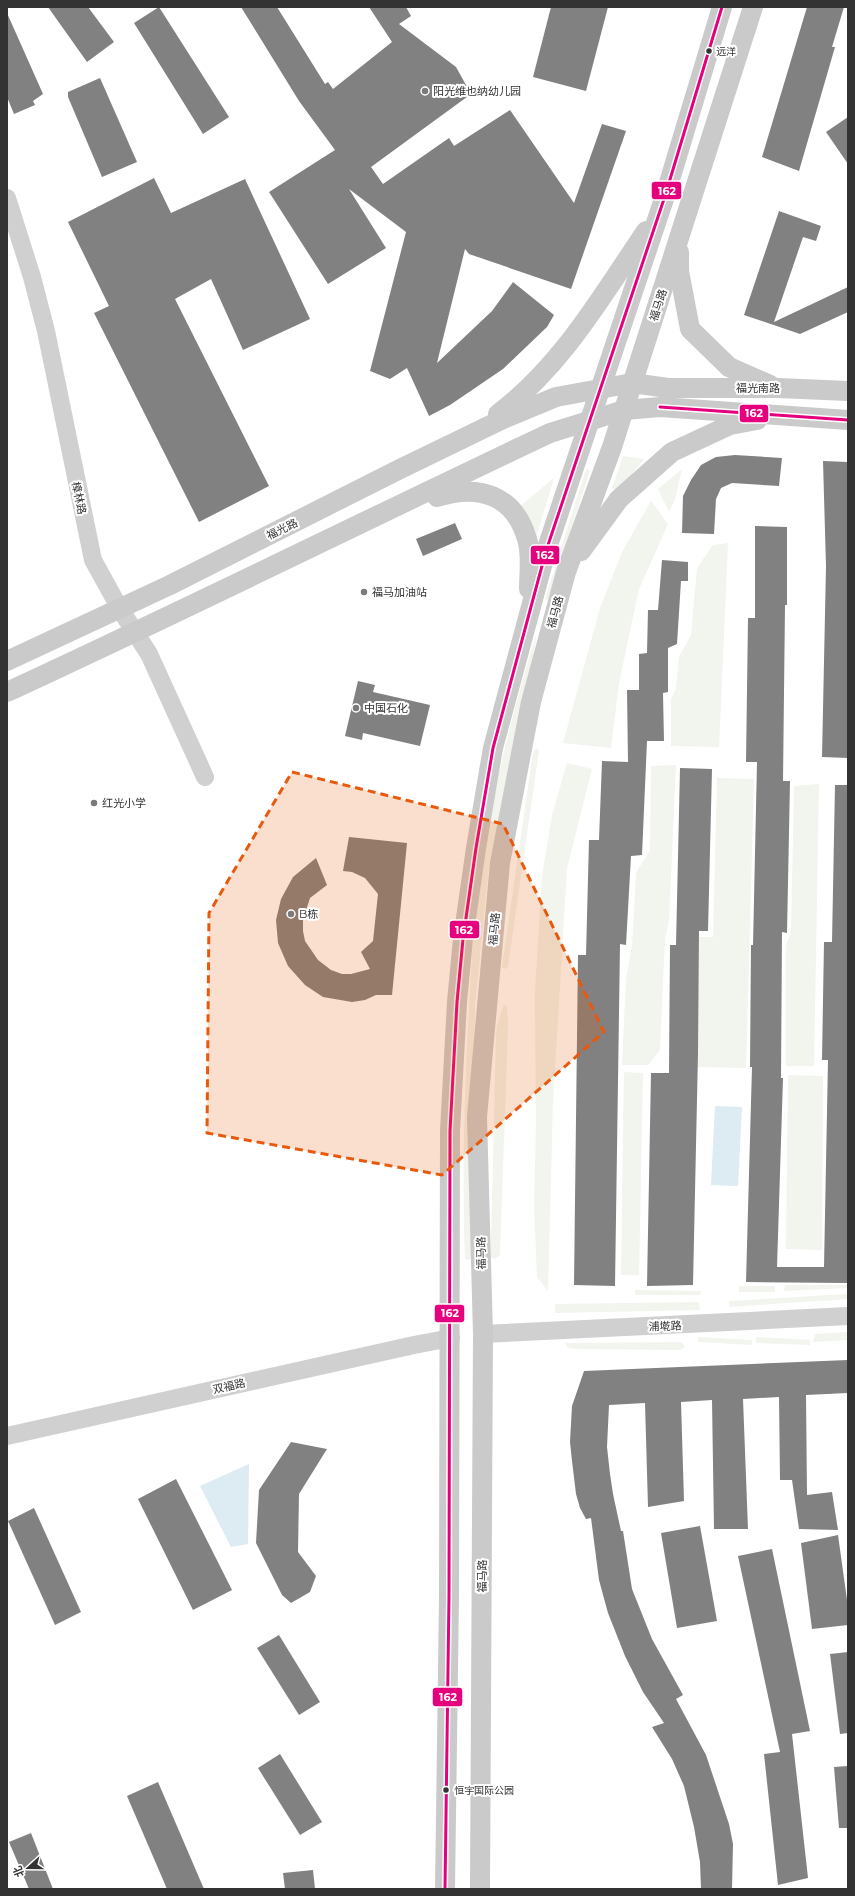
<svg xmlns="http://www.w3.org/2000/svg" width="855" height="1896" viewBox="0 0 855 1896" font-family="Montserrat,'Noto Sans SC',sans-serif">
	<rect width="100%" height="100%" fill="#fff"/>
	<!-- green -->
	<g fill="#f1f5ed">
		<polygon points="623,456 644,459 621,488 616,490 612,488"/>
		<polygon points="586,469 590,470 548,600 545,599"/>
		<polygon points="682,469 675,499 669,512 658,489"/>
		<polygon points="554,478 533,547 518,508"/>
		<polygon points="651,501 668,524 639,589 619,683 611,748 563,743 600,608 622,552"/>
		<polygon points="728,543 719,747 671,746 671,699 676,689 679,657 691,635 697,568 713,545"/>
		<path d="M 537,632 L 531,669 L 519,720 L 489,866 L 475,1004 L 472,1257 L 468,1260 L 465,1259 C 462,1189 464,1118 467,1049 C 470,992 472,934 480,877 C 492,794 512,712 537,632 Z"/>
		<polygon points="537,748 539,751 508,966 506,969 502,967 533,752"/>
		<polygon points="567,763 592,769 567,868 553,1102 548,1291 537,1277 534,1207 536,1121 535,993 542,876 552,815"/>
		<polygon points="676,765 669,921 665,939 660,1050 648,1065 622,1065 626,979 632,946 636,873 650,850 651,766"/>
		<polygon points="717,778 754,779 746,1068 696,1067 699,937 713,937"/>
		<polygon points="819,784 814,1066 786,1066 786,945 791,933 794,786"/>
		<polygon points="504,1004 507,1007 508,1025 500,1255 495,1259 491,1257 491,1241 496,1039 497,1026"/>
		<polygon points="624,1072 643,1073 639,1275 621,1275"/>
		<polygon points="788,1075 823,1076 822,1250 786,1249"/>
		<polygon points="785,1285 848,1285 848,1288 784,1291"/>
		<rect x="739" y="1286" width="36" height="6"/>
		<polygon points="635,1290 701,1291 700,1295 635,1295"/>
		<polygon points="848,1294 848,1299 729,1307 729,1301"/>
		<polygon points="699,1302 700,1310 555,1313 555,1304"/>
		<polygon points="848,1332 848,1340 813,1342 815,1334"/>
		<polygon points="698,1337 752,1340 752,1345 698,1342"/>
		<polygon points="756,1337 810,1340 810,1345 756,1343"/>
		<polygon points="681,1342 685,1347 680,1350 578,1349 568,1348 565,1343"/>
	</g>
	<!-- water -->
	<g fill="#ddebf3">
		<polygon points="715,1106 742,1107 738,1186 711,1185"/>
		<polygon points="249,1464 248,1544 231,1547 200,1486"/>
	</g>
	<!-- building -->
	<g fill="#818181">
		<polygon points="48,7 88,7 114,42 87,62"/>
		<polygon points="159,7 229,117 203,134 134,23"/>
		<polygon points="241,7 277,7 325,84 328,82 333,89 392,42 369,7 406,7 411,16 399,24 456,67 471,94 371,167 383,184 449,138 454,146 510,110 574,203 602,124 626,131 571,289 469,254 465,249 437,363 492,311 513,282 554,315 547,327 503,369 450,405 429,416 407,368 390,379 370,371 406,232 349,189 386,248 328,284 269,192 335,150 299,101"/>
		<polygon points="551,7 608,7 586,91 533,77"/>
		<polygon points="807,7 844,7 832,47 835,47 799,171 762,157"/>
		<polygon points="7,13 43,94 33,101 35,105 14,114 7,97"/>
		<polygon points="100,78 137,162 102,177 68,97 68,92"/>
		<polygon points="848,117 848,164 826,132"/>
		<polygon points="154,178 171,213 245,179 310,319 243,350 211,279 175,299 269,486 199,522 94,313 109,306 68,222"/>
		<polygon points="779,211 821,226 816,241 803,237 774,322 848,287 848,312 800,334 744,315"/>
		<polygon points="735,455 782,458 779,486 732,483 721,488 716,499 714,534 682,533 683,496 691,480 701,465 716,457"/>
		<polygon points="823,461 848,462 848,758 822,757 826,566"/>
		<polygon points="455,523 462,539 423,556 416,539"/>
		<polygon points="755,526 787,527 787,605 785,605 783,781 790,781 787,933 782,932 781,1078 783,1078 777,1267 824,1267 828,1060 822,1060 824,942 832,942 835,785 848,785 848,1283 746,1282 752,1067 750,1067 751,945 753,945 757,762 746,762 748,618 755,618"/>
		<polygon points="662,560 688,562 688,581 681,581 677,644 668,648 668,692 663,693 664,741 647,741 642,855 631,856 626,945 620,944 615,1286 574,1285 578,955 586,955 589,840 599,840 602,761 628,762 627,690 639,690 639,654 647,653 648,610 658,610"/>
		<polygon points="358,681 375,685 373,692 430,705 420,746 363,733 362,740 345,736"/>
		<polygon points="680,768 712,769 708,931 699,931 698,1053 693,1285 647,1286 651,1073 669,1073 670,945 676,945"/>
		<polygon points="349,837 407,843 392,995 376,995 365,1000 352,1002 323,997 305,985 288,966 278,943 276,920 281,899 293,877 316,858 327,885 310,898 303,920 303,931 305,941 318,960 331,970 342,974 351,974 370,969 361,952 373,941 378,894 365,878 352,872 343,871"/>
		<polygon points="848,1360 848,1393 806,1395 807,1495 832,1492 838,1530 799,1529 792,1480 780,1480 779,1397 743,1399 748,1529 714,1529 712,1400 681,1402 684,1501 648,1507 645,1403 609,1405 607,1447 610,1474 613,1494 621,1531 623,1531 632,1589 652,1639 683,1695 676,1699 706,1755 729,1824 733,1844 732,1889 701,1889 700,1862 694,1827 684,1786 672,1759 652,1727 664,1723 643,1692 625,1656 608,1613 599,1580 591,1518 586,1519 580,1508 576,1494 572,1461 570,1442 572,1406 584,1371"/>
		<polygon points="291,1442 327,1449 299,1494 298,1552 316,1576 310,1592 291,1603 282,1595 256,1543 259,1490"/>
		<polygon points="176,1479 232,1590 193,1610 138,1499"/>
		<polygon points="34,1508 81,1612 55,1625 8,1521"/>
		<polygon points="700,1526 717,1621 677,1628 661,1533"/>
		<polygon points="838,1535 848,1607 848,1625 812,1629 801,1543"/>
		<polygon points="772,1549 810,1731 792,1734 808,1878 778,1885 764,1754 780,1752 738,1556"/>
		<polygon points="279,1635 320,1702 299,1715 257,1648"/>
		<polygon points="848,1652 848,1733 840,1734 830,1654"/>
		<polygon points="280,1754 322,1822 300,1835 258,1768"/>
		<polygon points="848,1766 848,1828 839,1828 834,1767"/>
		<polygon points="158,1782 204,1889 167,1889 127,1796"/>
		<polygon points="31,1833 53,1889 29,1889 9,1842"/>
		<polygon points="313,1870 315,1889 285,1889 283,1873"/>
	</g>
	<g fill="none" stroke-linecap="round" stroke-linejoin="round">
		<!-- secondary -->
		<g stroke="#d0d0d0" stroke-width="18">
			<polyline points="7,198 32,277 46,331 93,560 120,609 149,654 205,777"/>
			<polyline points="483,1334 848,1316"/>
			<polyline points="7,1436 414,1345 451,1338"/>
		</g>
		<!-- primary -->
		<g stroke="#cacaca" stroke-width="20">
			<polyline points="679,252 679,271 690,329 729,367 770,385"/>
			<path d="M 498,414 C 562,366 602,296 646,231"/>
			<path d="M 437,497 C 478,484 514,494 527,539 C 532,554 529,573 529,589"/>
			<polyline points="581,551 619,499 672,452 730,425 757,420"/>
			<polyline points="7,661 170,585 398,470 503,419 556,397 632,383 668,388 778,388 848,391"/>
			<path d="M 7,692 C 189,608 368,519 550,433 L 624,410 L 660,407 L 848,420"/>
			<polyline points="445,1889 449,1596 450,1131 457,1002 463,939 476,848 493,748 546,551 665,196 722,7"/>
			<polyline points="480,1889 483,1334 477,1117 500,863 531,702 566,572 612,447 753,7"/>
		</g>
		<defs>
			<g id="bus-1">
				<polyline points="660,407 848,420"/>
				<polyline points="445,1889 449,1596 450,1131 457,1002 463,939 476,848 493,748 546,551 665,196 722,7"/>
			</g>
		</defs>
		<!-- bus-1 casing -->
		<use href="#bus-1" stroke="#fff" stroke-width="6"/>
		<!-- bus-1 -->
		<use href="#bus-1" stroke="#e5007d" stroke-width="3"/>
	</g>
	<!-- marked area -->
	<path fill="#e8590c" fill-opacity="0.2" stroke="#e8590c" stroke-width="3" stroke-dasharray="8 5" stroke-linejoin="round" d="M 292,772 L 503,824 L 604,1032 L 442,1175 L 207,1133 L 209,913 Z"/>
	<!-- markers -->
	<g fill="#333" stroke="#fff" stroke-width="1.5">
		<circle cx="709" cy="51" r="3.5"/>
		<circle cx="446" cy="1790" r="3.5"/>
	</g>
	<g fill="#7a7a7a" stroke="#fff" stroke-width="1.5">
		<circle cx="425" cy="91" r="4"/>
		<circle cx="364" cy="592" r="4"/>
		<circle cx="356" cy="708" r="4"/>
		<circle cx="94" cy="803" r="4"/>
		<circle cx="291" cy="914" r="4"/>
	</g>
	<g text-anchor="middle" stroke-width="4" stroke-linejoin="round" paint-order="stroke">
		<!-- bus labels -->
		<g font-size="10" fill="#333" stroke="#fff" text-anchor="start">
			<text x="716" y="55">远洋</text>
			<text x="454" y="1794">恒宇国际公园</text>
		</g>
		<!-- poi labels -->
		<g font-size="11" fill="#333" stroke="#fff" text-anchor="start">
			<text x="433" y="95">阳光维也纳幼儿园</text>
			<text x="372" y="596">福马加油站</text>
			<text x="364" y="712">中国石化</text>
			<text x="102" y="807">红光小学</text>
			<text x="299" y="918">B栋</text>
		</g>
		<!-- street labels -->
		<g font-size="11" fill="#333" stroke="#fff">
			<text transform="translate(658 305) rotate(-72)" y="4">福马路</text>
			<text x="758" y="392">福光南路</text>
			<text transform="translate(79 498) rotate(78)" y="4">樟林路</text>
			<text transform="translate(282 529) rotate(-26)" y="4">福光路</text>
			<text transform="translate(555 612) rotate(-75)" y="4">福马路</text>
			<text transform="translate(494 929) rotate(-85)" y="4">福马路</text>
			<text transform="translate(481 1253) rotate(-91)" y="4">福马路</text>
			<text transform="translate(665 1326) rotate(-2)" y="4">浦墘路</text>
			<text transform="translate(229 1386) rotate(-13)" y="4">双福路</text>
			<text transform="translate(482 1576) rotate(-90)" y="4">福马路</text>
		</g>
	</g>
	<g stroke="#fff" stroke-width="1.5">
		<rect x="651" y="181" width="31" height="19" rx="4" fill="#e5007d"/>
		<rect x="739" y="404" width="30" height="19" rx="4" fill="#e5007d"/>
		<rect x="530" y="545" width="30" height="20" rx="4" fill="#e5007d"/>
		<rect x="449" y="920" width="31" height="19" rx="4" fill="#e5007d"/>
		<rect x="434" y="1304" width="31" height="19" rx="4" fill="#e5007d"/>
		<rect x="432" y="1687" width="31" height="20" rx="4" fill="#e5007d"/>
	</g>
	<g font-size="11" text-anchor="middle" font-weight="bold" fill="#fff">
		<text x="667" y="195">162</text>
		<text x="754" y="417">162</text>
		<text x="545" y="559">162</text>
		<text x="464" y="934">162</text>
		<text x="450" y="1317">162</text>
		<text x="448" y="1701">162</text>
	</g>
	<!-- border -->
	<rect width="855" height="1896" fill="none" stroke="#333333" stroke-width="16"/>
	<!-- north arrow -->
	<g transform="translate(28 1868) rotate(249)" stroke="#ffffff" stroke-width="3" paint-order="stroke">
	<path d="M0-3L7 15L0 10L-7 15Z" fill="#333333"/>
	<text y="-6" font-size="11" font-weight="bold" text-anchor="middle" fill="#333333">北</text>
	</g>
</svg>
